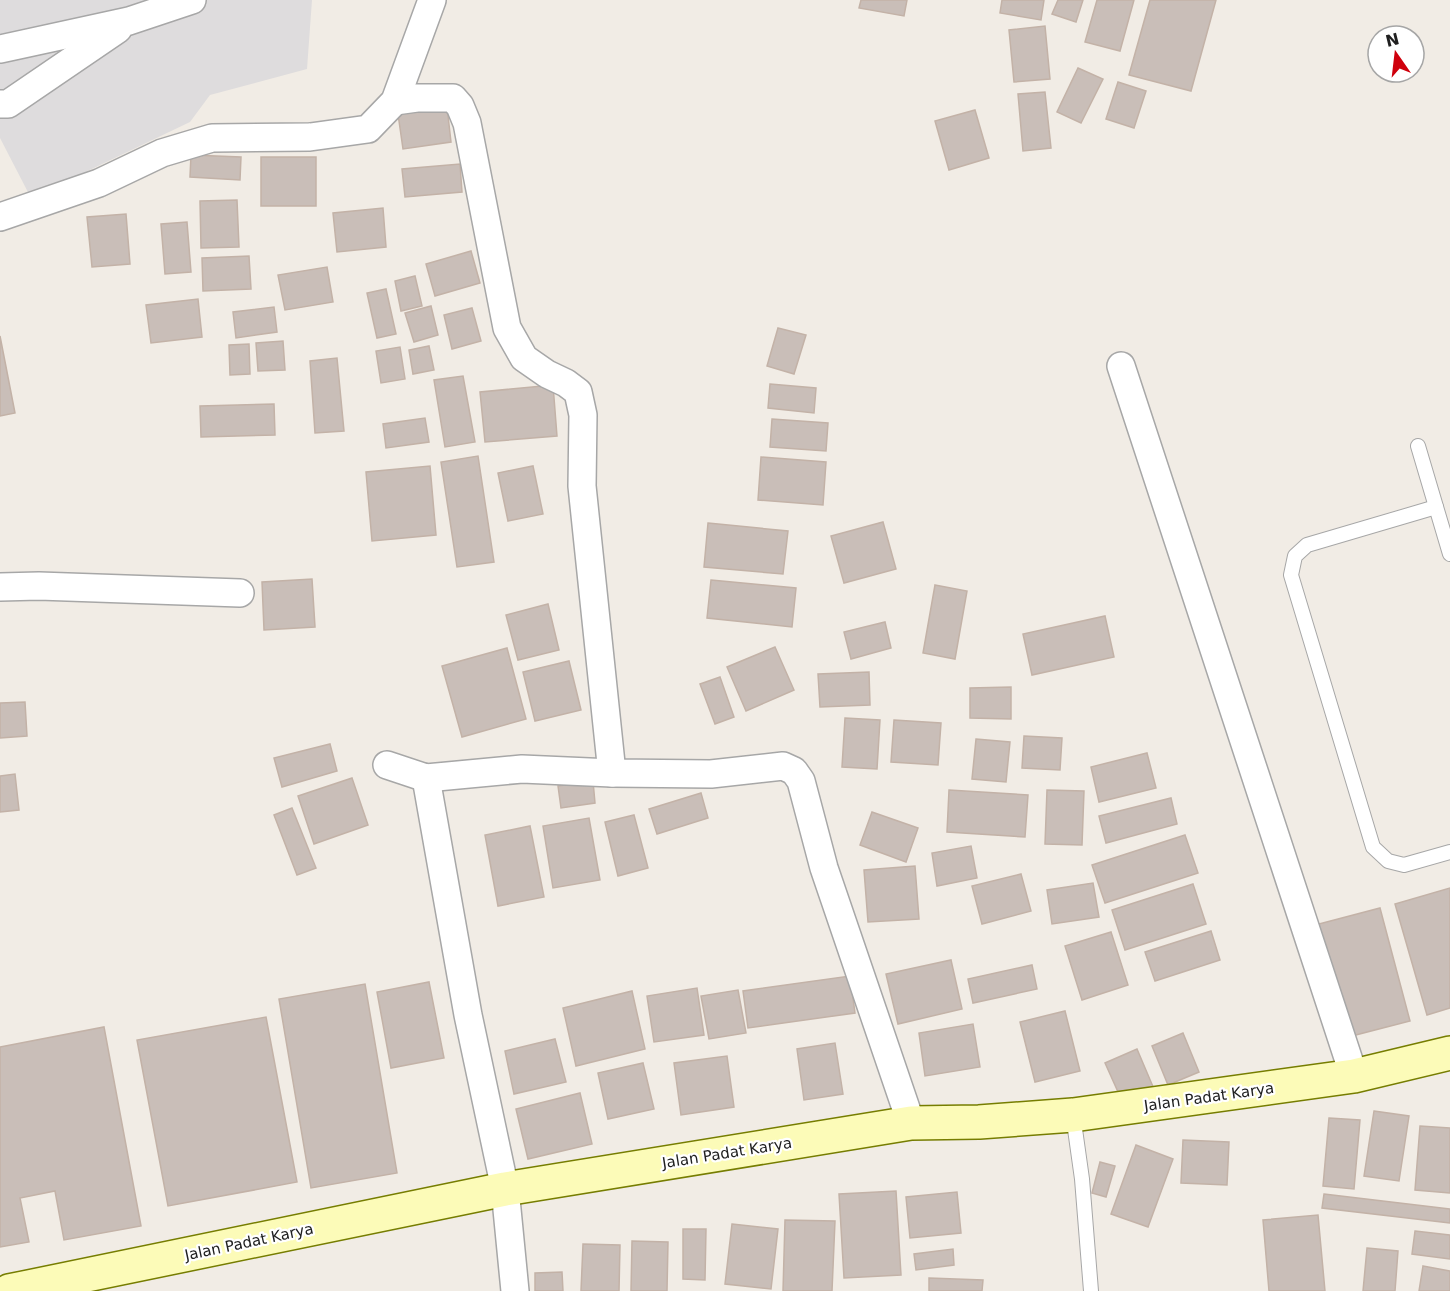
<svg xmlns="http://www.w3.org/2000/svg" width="1450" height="1291" viewBox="0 0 1450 1291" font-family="'DejaVu Sans',sans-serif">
	<rect width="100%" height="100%" fill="#f1ece5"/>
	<!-- residential -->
	<polygon fill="#dedcdd" points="0,0 312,0 307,69 210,95 190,122 31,198 0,138"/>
	<!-- building -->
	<g fill="#c9beb8" stroke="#c3b2a7" stroke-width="1.5">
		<polygon points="861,0 907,0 904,16 859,8"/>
		<polygon points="1002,0 1044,0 1041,20 1000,13"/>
		<polygon points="1058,0 1083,0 1076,22 1052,14"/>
		<polygon points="1097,0 1134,0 1120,51 1085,42"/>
		<polygon points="1150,0 1216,0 1191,91 1129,75"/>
		<polygon points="1045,26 1050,79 1014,82 1009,30"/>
		<polygon points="1078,68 1103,79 1081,123 1057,112"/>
		<polygon points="1118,82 1146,91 1134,128 1106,119"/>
		<polygon points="1045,92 1051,148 1023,151 1018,94"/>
		<polygon points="447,107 451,142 403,149 398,114"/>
		<polygon points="975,110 989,158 949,170 935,121"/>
		<polygon points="191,155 241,157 240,180 190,177"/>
		<rect x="261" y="157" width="55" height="49"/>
		<polygon points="460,164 462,192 405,197 402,169"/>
		<polygon points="237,200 239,247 201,248 200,201"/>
		<polygon points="383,208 386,247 337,252 333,213"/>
		<polygon points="126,214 130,264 92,267 87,217"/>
		<polygon points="187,222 191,272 165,274 161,224"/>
		<polygon points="471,251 480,283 435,296 426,264"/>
		<polygon points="249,256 251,289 203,291 202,258"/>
		<polygon points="327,267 333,302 285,310 278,275"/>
		<polygon points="415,276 422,306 401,311 395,281"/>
		<polygon points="386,289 396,334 377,338 367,293"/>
		<polygon points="198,299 202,337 151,343 146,305"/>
		<polygon points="431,306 438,335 414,342 405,313"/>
		<polygon points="274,307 277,332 236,338 233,312"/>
		<polygon points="472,308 481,341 452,349 444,315"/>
		<polygon points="778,328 806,335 794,374 767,366"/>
		<polygon points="0,336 15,413 0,416"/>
		<polygon points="283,341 285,370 258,371 256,343"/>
		<polygon points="249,344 250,374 230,375 229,345"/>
		<polygon points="429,346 434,370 413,374 409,350"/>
		<polygon points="400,347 405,379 381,383 376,351"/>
		<polygon points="337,358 344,431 315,433 310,361"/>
		<polygon points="463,376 475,442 445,447 434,380"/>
		<polygon points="770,384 816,388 814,413 768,408"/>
		<polygon points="553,385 557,436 485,442 480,392"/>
		<polygon points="274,404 275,435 201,437 200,406"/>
		<polygon points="425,418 429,442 386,448 383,424"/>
		<polygon points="772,419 828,423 826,451 770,447"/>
		<polygon points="478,456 494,562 457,567 441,462"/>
		<polygon points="761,457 826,462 823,505 758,500"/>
		<polygon points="430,466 436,535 372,541 366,472"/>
		<polygon points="533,466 543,514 508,521 498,473"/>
		<polygon points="883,522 896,569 844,583 831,536"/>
		<polygon points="708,523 788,531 783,574 704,567"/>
		<polygon points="312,579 315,627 264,630 262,582"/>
		<polygon points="711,580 796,588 792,627 707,618"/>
		<polygon points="935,585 967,591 955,659 923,653"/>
		<polygon points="548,604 559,650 518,660 506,615"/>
		<polygon points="1105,616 1114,657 1032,675 1023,634"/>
		<polygon points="885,622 891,648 851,659 844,632"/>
		<polygon points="775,647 794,690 746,711 727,667"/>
		<polygon points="507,648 526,719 462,737 442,666"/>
		<polygon points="569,661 581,710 535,721 523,672"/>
		<polygon points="869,672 870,705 820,707 818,674"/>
		<polygon points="720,677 734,717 715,724 700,684"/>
		<polygon points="1011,687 1011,719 970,718 970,688"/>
		<polygon points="25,702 27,736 0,738 0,703"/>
		<polygon points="845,718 880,720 877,769 842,767"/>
		<polygon points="894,720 941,723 938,765 891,762"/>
		<polygon points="1024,736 1062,738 1060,770 1022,768"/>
		<polygon points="976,739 1010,742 1006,782 972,779"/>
		<polygon points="330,744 337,771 282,787 274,758"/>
		<polygon points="1147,753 1156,788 1099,802 1091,767"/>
		<polygon points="15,774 19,810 0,812 0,776"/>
		<polygon points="352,778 368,825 314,844 298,796"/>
		<polygon points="593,781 595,803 561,808 558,786"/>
		<polygon points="949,790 1028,795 1025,837 947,832"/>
		<polygon points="1047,790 1084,791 1082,845 1045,844"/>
		<polygon points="701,793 708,818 657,834 649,809"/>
		<polygon points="1171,798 1177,824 1106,843 1099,816"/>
		<polygon points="292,808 316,868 297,875 274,815"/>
		<polygon points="872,812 918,828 906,862 860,845"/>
		<polygon points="634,815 648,868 618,876 605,822"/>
		<polygon points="589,818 600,880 553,888 543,826"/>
		<polygon points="530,826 544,897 498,906 485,835"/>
		<polygon points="1185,835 1198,873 1105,903 1092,865"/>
		<polygon points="971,846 977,878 937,886 932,853"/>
		<polygon points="915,866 919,919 868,922 864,870"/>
		<polygon points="1021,874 1031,911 982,924 972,886"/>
		<polygon points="1093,883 1099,917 1052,924 1047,890"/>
		<polygon points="1193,884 1206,924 1125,950 1112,910"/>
		<polygon points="1450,888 1450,1008 1427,1015 1395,904"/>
		<polygon points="1380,908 1410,1021 1344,1038 1315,925"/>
		<polygon points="1211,931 1220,960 1155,981 1145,952"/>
		<polygon points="1111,932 1128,985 1082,1000 1065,946"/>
		<polygon points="951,960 962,1009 898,1024 886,974"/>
		<polygon points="1032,965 1037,989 973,1003 968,979"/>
		<polygon points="850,976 855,1013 748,1028 743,991"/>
		<polygon points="429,982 444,1058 391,1068 377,992"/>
		<polygon points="365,984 397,1173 311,1188 279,999"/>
		<polygon points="697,988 704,1035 654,1042 647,996"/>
		<polygon points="738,990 746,1033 709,1039 701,996"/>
		<polygon points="632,991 645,1049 576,1066 563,1008"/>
		<polygon points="1065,1011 1080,1071 1035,1082 1020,1022"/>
		<polygon points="266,1017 297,1182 168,1206 137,1040"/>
		<polygon points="973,1024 980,1067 925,1076 919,1033"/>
		<polygon points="104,1027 141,1226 64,1240 55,1191 20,1198 29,1242 0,1247 0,1047"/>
		<polygon points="1183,1033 1199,1072 1168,1085 1152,1046"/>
		<polygon points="555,1039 566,1082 514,1094 505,1051"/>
		<polygon points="835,1043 843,1094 804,1100 797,1049"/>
		<polygon points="1137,1049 1154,1089 1123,1103 1105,1063"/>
		<polygon points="727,1056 734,1107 681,1115 674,1063"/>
		<polygon points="643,1063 654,1109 608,1119 598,1073"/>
		<polygon points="580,1093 592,1144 528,1159 516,1109"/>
		<polygon points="1374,1111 1409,1116 1399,1181 1364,1176"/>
		<polygon points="1329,1118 1360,1120 1354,1189 1323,1186"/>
		<polygon points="1420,1126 1450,1128 1450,1193 1415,1190"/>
		<polygon points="1183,1140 1229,1142 1227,1185 1181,1183"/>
		<polygon points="1136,1145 1173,1159 1148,1227 1111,1214"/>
		<polygon points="1100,1162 1115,1166 1106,1197 1092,1193"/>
		<polygon points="896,1191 901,1275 844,1278 839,1194"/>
		<polygon points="957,1192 961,1233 910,1238 906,1197"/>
		<polygon points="1324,1194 1450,1209 1450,1223 1322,1208"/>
		<polygon points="1318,1215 1325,1291 1269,1291 1263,1220"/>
		<polygon points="785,1220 835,1221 832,1291 783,1291"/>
		<polygon points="732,1224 778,1229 771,1289 725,1284"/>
		<polygon points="683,1229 706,1229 705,1280 683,1279"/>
		<polygon points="1415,1231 1450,1235 1450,1259 1412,1254"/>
		<polygon points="632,1241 668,1242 667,1291 631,1291"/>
		<polygon points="583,1244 620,1245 619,1291 581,1291"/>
		<polygon points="1367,1248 1398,1251 1395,1291 1363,1291"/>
		<polygon points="953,1249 954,1265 916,1270 914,1254"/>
		<polygon points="1423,1266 1450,1271 1450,1291 1419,1291"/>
		<polygon points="562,1272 563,1291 535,1291 535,1273"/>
		<polygon points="929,1278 983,1280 982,1291 929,1291"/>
	</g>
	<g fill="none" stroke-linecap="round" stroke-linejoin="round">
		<defs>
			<g id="lane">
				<polyline points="1418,446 1450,554"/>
				<polyline points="1436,507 1307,545 1295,556 1291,575 1373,847 1388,861 1404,865 1450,852"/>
				<polyline points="1073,1115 1082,1179 1091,1291"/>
			</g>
			<g id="street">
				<polyline points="0,49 129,21 192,0"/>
				<polyline points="395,101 417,98 453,98 460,106 467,123 507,328 524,358 547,374 566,383 578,392 583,415 582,486 612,773"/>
				<polyline points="0,104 8,104 118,29"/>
				<polyline points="0,217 99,183 162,153 212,138 310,137 368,129 395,101 432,0"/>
				<polyline points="1121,366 1354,1076"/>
				<polyline points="0,587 39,586 240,593"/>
				<polyline points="387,765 426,778 522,769 612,773 711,774 783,766 794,771 801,781 824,868 911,1123"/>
				<polyline points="426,778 468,1015 505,1189 515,1291"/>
			</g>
			<polyline id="secondary" points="9,1291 505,1189 911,1123 979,1122 1073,1115 1354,1076 1450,1053"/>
		</defs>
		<!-- lane casing -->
		<use href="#lane" stroke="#a7a7a7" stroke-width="16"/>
		<!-- street casing -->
		<use href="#street" stroke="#a7a7a7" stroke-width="30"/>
		<!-- secondary casing -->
		<use href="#secondary" stroke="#767d01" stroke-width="36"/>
		<!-- lane -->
		<use href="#lane" stroke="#fff" stroke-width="14"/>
		<!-- street -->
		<use href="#street" stroke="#fff" stroke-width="27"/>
		<!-- secondary -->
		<use href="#secondary" stroke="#fcfbb8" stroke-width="33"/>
	</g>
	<g text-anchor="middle" stroke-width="4.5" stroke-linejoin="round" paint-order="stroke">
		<!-- street labels -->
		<g font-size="15" fill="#202020" stroke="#fff">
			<text transform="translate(1209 1097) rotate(-8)" y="5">Jalan Padat Karya</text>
			<text transform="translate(727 1153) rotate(-9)" y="5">Jalan Padat Karya</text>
			<text transform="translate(249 1242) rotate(-12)" y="5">Jalan Padat Karya</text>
		</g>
	</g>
	<!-- north arrow -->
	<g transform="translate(1396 54) rotate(346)"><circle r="28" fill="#ffffff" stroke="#a6a6a6" stroke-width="1.5"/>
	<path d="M0-4.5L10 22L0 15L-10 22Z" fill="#cf000c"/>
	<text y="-9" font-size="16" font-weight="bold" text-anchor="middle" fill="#202020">N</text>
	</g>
</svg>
